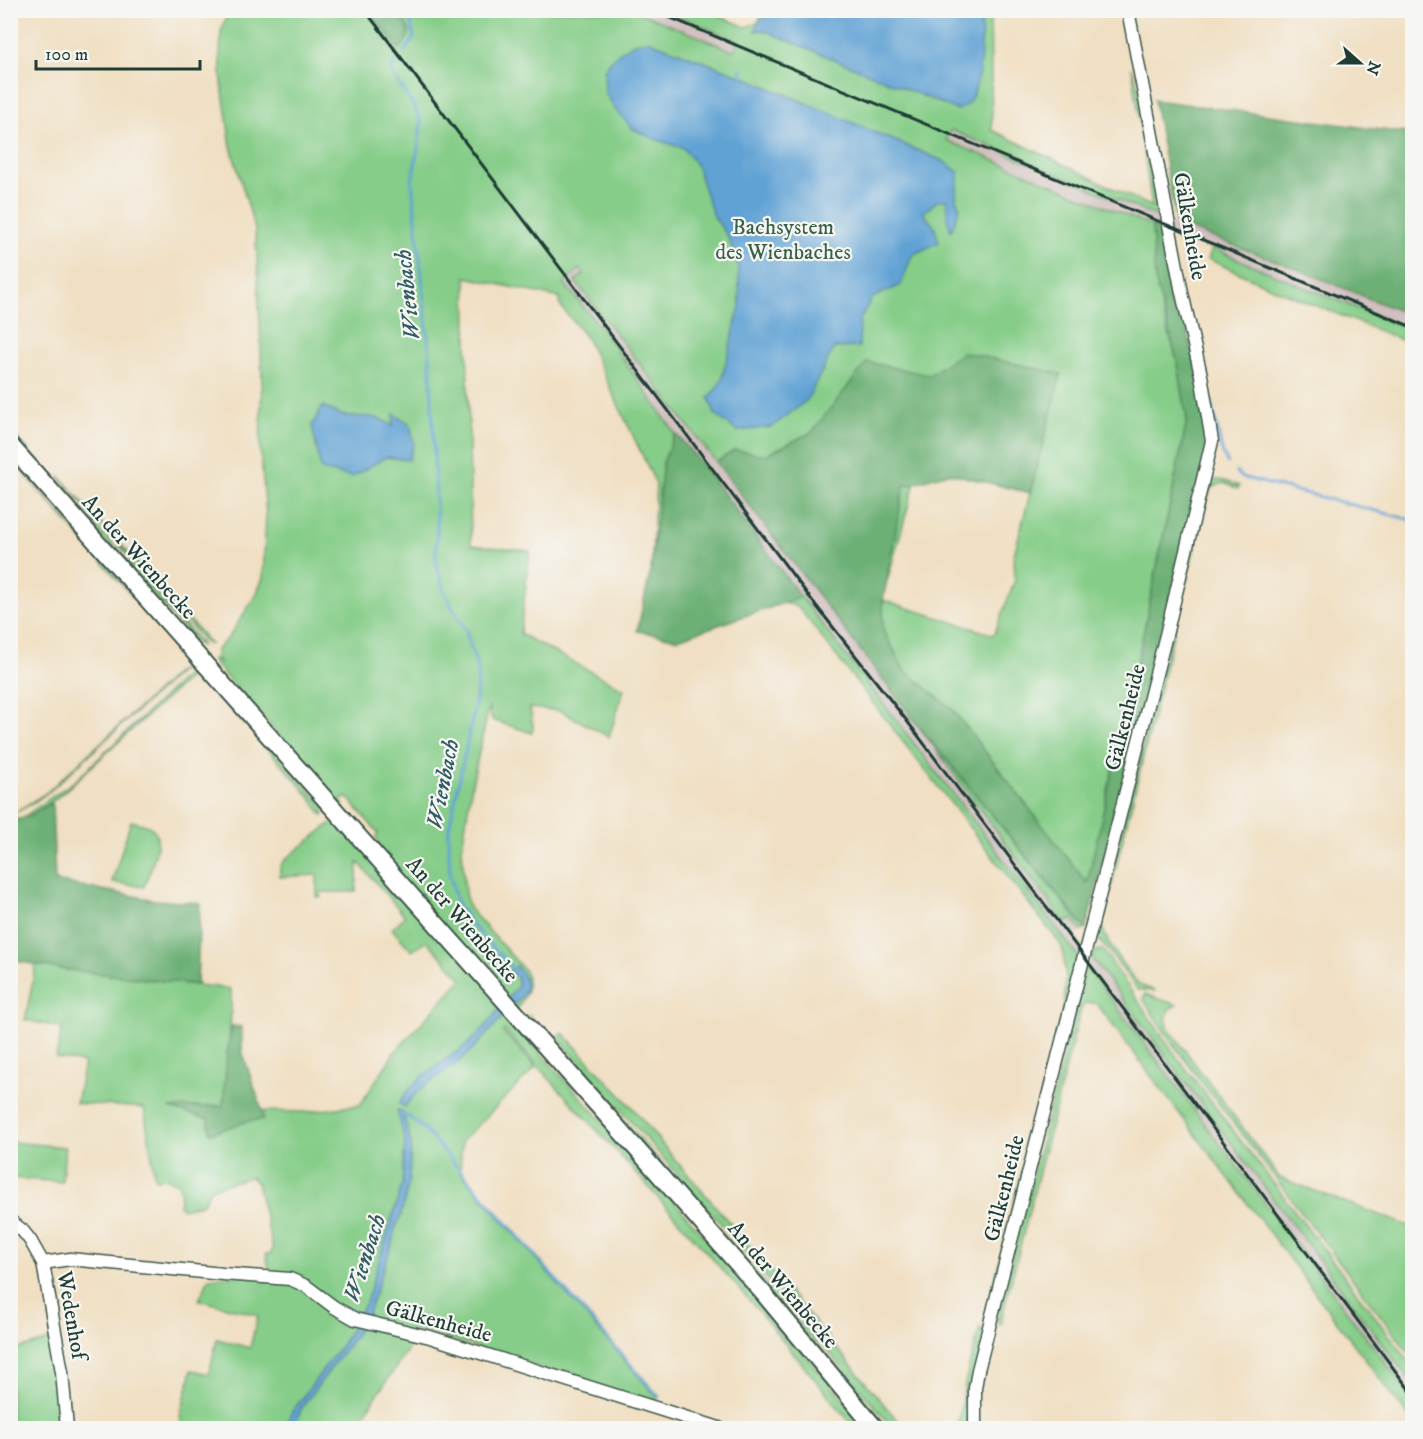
<svg xmlns="http://www.w3.org/2000/svg" width="1423" height="1439" viewBox="0 0 1423 1439" font-family="'IM FELL DW Pica',serif">
	<rect width="100%" height="100%" fill="#f6f6f2"/>
	<filter id="ink" filterUnits="userSpaceOnUse"><feTurbulence type="fractalNoise" baseFrequency=".0167" numOctaves="2"/><feDisplacementMap in="SourceGraphic" scale="12" xChannelSelector="R" yChannelSelector="G"/><feConvolveMatrix kernelMatrix="1 2 1 2 8 2 1 2 1" color-interpolation-filters="sRGB"/></filter>
	<filter id="wash" filterUnits="userSpaceOnUse"><feTurbulence type="fractalNoise" baseFrequency=".008" numOctaves="4" result="noise"/><feDisplacementMap in="SourceGraphic" scale="24" xChannelSelector="R" yChannelSelector="G"/><feGaussianBlur stdDeviation="1.35" result="paint"/><feColorMatrix in="noise" values="0 0 0 0 0 0 0 0 0 0 0 0 0 0 0 0 0 1.4 0 .05"/><feComposite in="paint" operator="in"/></filter>
	<g filter="url(#wash)">
		<rect width="100%" height="100%" fill="#f0dfc2"/>
		<!-- industrial -->
		<g fill="#d2bfbf">
			<polygon points="640,11 666,11 1163,219 1412,316 1412,330 1282,278 1195,240 1189,251 1178,246 1177,235"/>
			<polygon points="573,261 584,274 575,281 910,715 1065,923 1072,919 1082,931 1076,937 1412,1383 1412,1398 1220,1141 801,597 701,463 675,433 602,329 557,274"/>
		</g>
		<!-- green -->
		<g fill="#86cd89" stroke="#52855e" stroke-width="1.5">
			<path d="M 775,10 L 990,11 L 992,130 L 1152,207 L 1132,68 L 1138,84 L 1163,219 L 951,130 L 946,140 L 1152,226 L 1162,310 L 1178,364 L 1187,421 L 1139,654 L 1087,884 L 952,709 L 904,670 L 883,630 L 883,600 L 994,635 L 1015,580 L 1014,555 L 1061,374 L 947,368 L 874,628 L 727,456 L 716,462 L 575,281 L 584,274 L 580,269 L 564,283 L 602,329 L 675,433 L 663,463 L 651,570 L 656,484 L 586,337 L 559,304 L 560,298 L 466,277 L 471,545 L 530,551 L 520,634 L 624,689 L 609,737 L 561,711 L 530,708 L 533,726 L 532,733 L 492,720 L 489,707 L 472,784 L 462,847 L 465,893 L 469,908 L 525,971 C 533,993 521,1001 510,1020 L 644,1166 L 868,1428 L 855,1428 L 751,1302 L 620,1155 L 504,1030 L 503,1032 L 536,1067 L 462,1141 L 460,1172 L 658,1398 L 653,1404 L 418,1329 L 411,1345 L 355,1428 L 182,1428 L 180,1416 L 192,1370 L 209,1374 L 217,1339 L 250,1348 L 258,1315 L 199,1300 L 209,1278 L 270,1272 L 266,1254 L 271,1253 L 273,1249 L 257,1183 L 251,1177 L 211,1188 L 203,1203 L 183,1209 L 179,1205 L 181,1192 L 178,1183 L 165,1178 L 155,1179 L 144,1108 L 76,1103 L 84,1063 L 56,1058 L 62,1028 L 25,1020 L 36,964 L 61,969 L 231,989 C 232,1029 227,1067 223,1106 L 171,1108 L 209,1119 L 210,1133 L 248,1121 L 262,1119 L 262,1111 L 305,1112 L 360,1105 L 394,1053 L 462,979 L 427,941 L 412,951 L 392,929 L 405,916 L 358,862 L 356,892 L 321,892 L 321,897 L 317,897 L 317,875 L 280,877 L 280,866 L 287,858 L 330,824 L 337,824 L 376,845 L 379,845 L 376,838 L 378,833 L 347,797 L 340,801 L 344,805 L 342,806 L 214,663 L 213,658 L 219,662 L 216,655 L 216,650 L 229,637 L 256,595 L 263,578 L 266,515 L 260,448 L 262,376 L 257,254 L 255,229 L 231,147 L 222,84 L 220,56 L 221,32 L 228,11 L 636,11 L 734,51 L 738,41 L 666,11 L 707,11 L 746,27 L 763,21 L 759,20 L 762,11 L 768,11 L 766,18 Z"/>
			<polygon points="1212,248 1282,278 1412,330 1412,344 1277,290 1208,259"/>
			<polygon points="10,430 194,635 202,646 196,643 11,436"/>
			<polygon points="12,459 191,658 188,664 51,790 33,803 11,815 46,793 183,667 186,662 185,656 21,470 16,468 11,470"/>
			<polygon points="60,477 211,644 207,644 59,478"/>
			<path d="M 1214,480 L 1222,480 L 1239,486 L 1238,489 L 1223,483 L 1211,488 L 1204,510 L 1102,924 C 1102,937 1131,978 1142,986 C 1146,988 1152,989 1156,991 L 1138,990 L 1108,950 L 1095,937 L 1206,491 L 1209,483 Z"/>
			<polygon points="801,597 1078,956 987,1325 984,1321 1064,1005 1066,976 1062,946 799,608 790,604 779,603"/>
			<polygon points="191,671 203,672 325,807 323,816 310,797 285,768 196,671 66,790 52,802 25,819 25,816 76,780"/>
			<polygon points="910,715 1076,918 1086,929 1082,931 1072,919 1065,923"/>
			<path d="M 131,821 C 137,823 148,824 153,829 C 165,838 148,875 144,887 L 112,882 Z"/>
			<polygon points="1098,950 1103,950 1174,1053 1412,1365 1412,1383 1091,957"/>
			<polygon points="1086,966 1412,1398 1412,1421 1096,1003 1086,1003 1081,1008 1000,1325 997,1322 998,1312"/>
			<polygon points="1145,994 1177,1005 1170,1008 1166,1019 1169,1029 1280,1178 1412,1227 1412,1357 1173,1044 1143,999"/>
			<path d="M 528,1015 L 546,1032 C 662,1163 777,1294 888,1428 L 883,1428 Z"/>
			<polygon points="563,1033 632,1107 671,1155 781,1282 904,1428 893,1428 729,1233 556,1036"/>
			<polygon points="11,1142 65,1147 62,1182 11,1178"/>
			<polygon points="980,1327 984,1333 970,1428 957,1428 968,1370"/>
			<polygon points="52,1339 58,1383 60,1428 11,1428 11,1351"/>
		</g>
		<!-- forest -->
		<g fill="#6cb075" stroke="#467654" stroke-width="1.5">
			<path d="M 370,11 L 398,11 C 409,28 415,33 399,49 Z"/>
			<polygon points="1154,100 1412,134 1412,316 1289,266 1176,224"/>
			<polygon points="1152,226 1164,231 1197,371 1209,442 1086,929 910,715 716,462 735,450 765,455 812,432 867,362 929,375 963,352 1061,374 1030,493 949,473 904,486 883,600 883,630 904,670 952,709 1087,883 1139,654 1187,421 1178,364 1155,280"/>
			<polygon points="675,433 701,463 801,597 678,639 637,631 651,570 663,463"/>
			<polygon points="52,802 55,881 155,900 200,903 197,985 61,969 11,960 11,822 25,816 26,818"/>
			<polygon points="232,1026 242,1027 242,1051 263,1113 263,1119 248,1121 210,1133 209,1119 169,1108 223,1106 227,1053"/>
		</g>
		<!-- water -->
		<g fill="#60a2d4" stroke="#407084" stroke-width="1.5">
			<path d="M 768,11 L 981,11 C 982,32 983,93 965,106 C 963,108 960,109 957,110 L 763,30 L 755,31 L 759,20 L 765,19 Z"/>
			<polygon points="647,40 747,78 943,161 959,172 956,199 960,208 951,231 947,219 947,200 938,200 923,213 934,226 939,242 912,255 901,285 872,298 860,319 859,347 834,348 807,400 772,427 737,431 715,414 709,398 721,382 740,306 738,266 728,237 713,215 696,164 683,148 657,140 633,129 615,109 605,92 604,70 615,56 632,44"/>
			<path d="M 323,406 C 330,410 339,415 346,416 C 368,418 372,413 393,426 L 394,414 L 410,424 L 414,443 L 409,460 L 386,457 L 352,477 L 321,470 L 312,425 Z"/>
			<path d="M 516,966 C 522,973 528,981 525,991 C 522,1000 509,1008 503,1016 C 489,1032 475,1049 457,1063 C 442,1075 416,1088 405,1107 L 399,1104 C 413,1076 450,1060 473,1039 C 490,1024 502,1003 518,986 L 517,977 L 509,971 Z"/>
			<polygon points="397,1110 403,1113 411,1143 409,1181 400,1219 395,1228 394,1238 366,1319 358,1314 366,1303 402,1185 405,1141"/>
			<polygon points="355,1322 362,1324 355,1336 302,1407 294,1428 285,1428 291,1413 342,1344"/>
		</g>
		<g fill="none" stroke-linecap="round" stroke-linejoin="round">
			<!-- stream -->
			<g stroke="#60a2d4" stroke-width="3">
				<polyline points="404,52 414,38 411,24 405,10"/>
				<polyline points="396,61 391,71 415,108 421,122 419,142 412,182 430,357 437,525 436,561 445,594 466,631 478,670 476,700 448,833 450,875 456,901 471,924 514,970"/>
				<polyline points="739,78 743,69"/>
				<polyline points="1211,401 1223,455 1228,463"/>
				<polyline points="1236,472 1241,477 1412,520"/>
				<polyline points="400,1114 409,1117 425,1130 659,1397"/>
			</g>
		</g>
	</g>
	<g filter="url(#ink)">
		<g fill="none" stroke-linecap="round" stroke-linejoin="round">
			<defs>
				<g id="street">
					<polyline points="10,1221 22,1230 30,1240 43,1263 62,1372 67,1428"/>
					<polyline points="43,1263 70,1259 223,1274 290,1279 306,1286 334,1307 355,1319 430,1337 719,1428"/>
					<polyline points="975,1428 975,1388 978,1370 1167,631 1212,441 1201,375 1182,293 1128,10"/>
				</g>
				<polyline id="secondary" points="10,445 642,1155 764,1294 875,1428"/>
			</defs>
			<!-- street casing -->
			<use href="#street" stroke="#3e5549" stroke-width="15"/>
			<!-- secondary casing -->
			<use href="#secondary" stroke="#3e5549" stroke-width="20"/>
			<!-- street -->
			<use href="#street" stroke="#fff" stroke-width="12"/>
			<!-- secondary -->
			<use href="#secondary" stroke="#fff" stroke-width="16"/>
			<!-- rail -->
			<g stroke="#1f3d34" stroke-width="3">
				<polyline points="365,10 814,603 907,721 1412,1393"/>
				<polyline points="652,10 1412,327"/>
			</g>
		</g>
	</g>
	<g text-anchor="middle" stroke-width="4.5" stroke-linejoin="round" paint-order="stroke">
		<!-- park labels -->
		<g font-size="22" fill="#396149" stroke="#f6f6f2">
			<text x="783" y="234">Bachsystem<tspan x="783" dy="25">des Wienbaches</tspan></text>
		</g>
		<!-- street labels -->
		<g font-size="22" fill="#1f3d34" stroke="#f6f6f2">
			<text transform="translate(1191 226) rotate(80)" y="8">Gälkenheide</text>
			<text transform="translate(140 556) rotate(48)" y="8">An der Wienbecke</text>
			<text transform="translate(1124 717) rotate(-76)" y="8">Gälkenheide</text>
			<text transform="translate(463 919) rotate(49)" y="8">An der Wienbecke</text>
			<text transform="translate(1003 1188) rotate(-76)" y="8">Gälkenheide</text>
			<text transform="translate(784 1284) rotate(50)" y="8">An der Wienbecke</text>
			<text transform="translate(73 1315) rotate(80)" y="8">Wedenhof</text>
			<text transform="translate(439 1320) rotate(15)" y="8">Gälkenheide</text>
		</g>
		<!-- water labels -->
		<g font-size="24" font-style="italic" fill="#325b64" stroke="#f6f6f2">
			<text transform="translate(407 295) rotate(-96)" y="8">Wienbach</text>
			<text transform="translate(442 784) rotate(-79)" y="8">Wienbach</text>
			<text transform="translate(364 1258) rotate(-72)" y="8">Wienbach</text>
		</g>
	</g>
	<!-- margin -->
	<rect width="1423" height="1439" fill="none" stroke="#f6f6f2" stroke-width="36"/>
	<!-- north arrow -->
	<g transform="translate(1360 63) rotate(111)" stroke="#f6f6f2" stroke-width="4.5" paint-order="stroke">
	<path d="M0-4.5L10 22L0 15L-10 22Z" fill="#1f3d34"/>
	<text y="-9" font-size="16" font-weight="bold" text-anchor="middle" fill="#1f3d34">N</text>
	</g>
	<!-- scale -->
	<path d="M36 60v9h164v-9" fill="none" stroke="#1f3d34" stroke-width="3"/>
	<text x="45" y="60" font-size="18" fill="#1f3d34" stroke="#f6f6f2" stroke-width="4.5" paint-order="stroke">100 m</text>
</svg>
